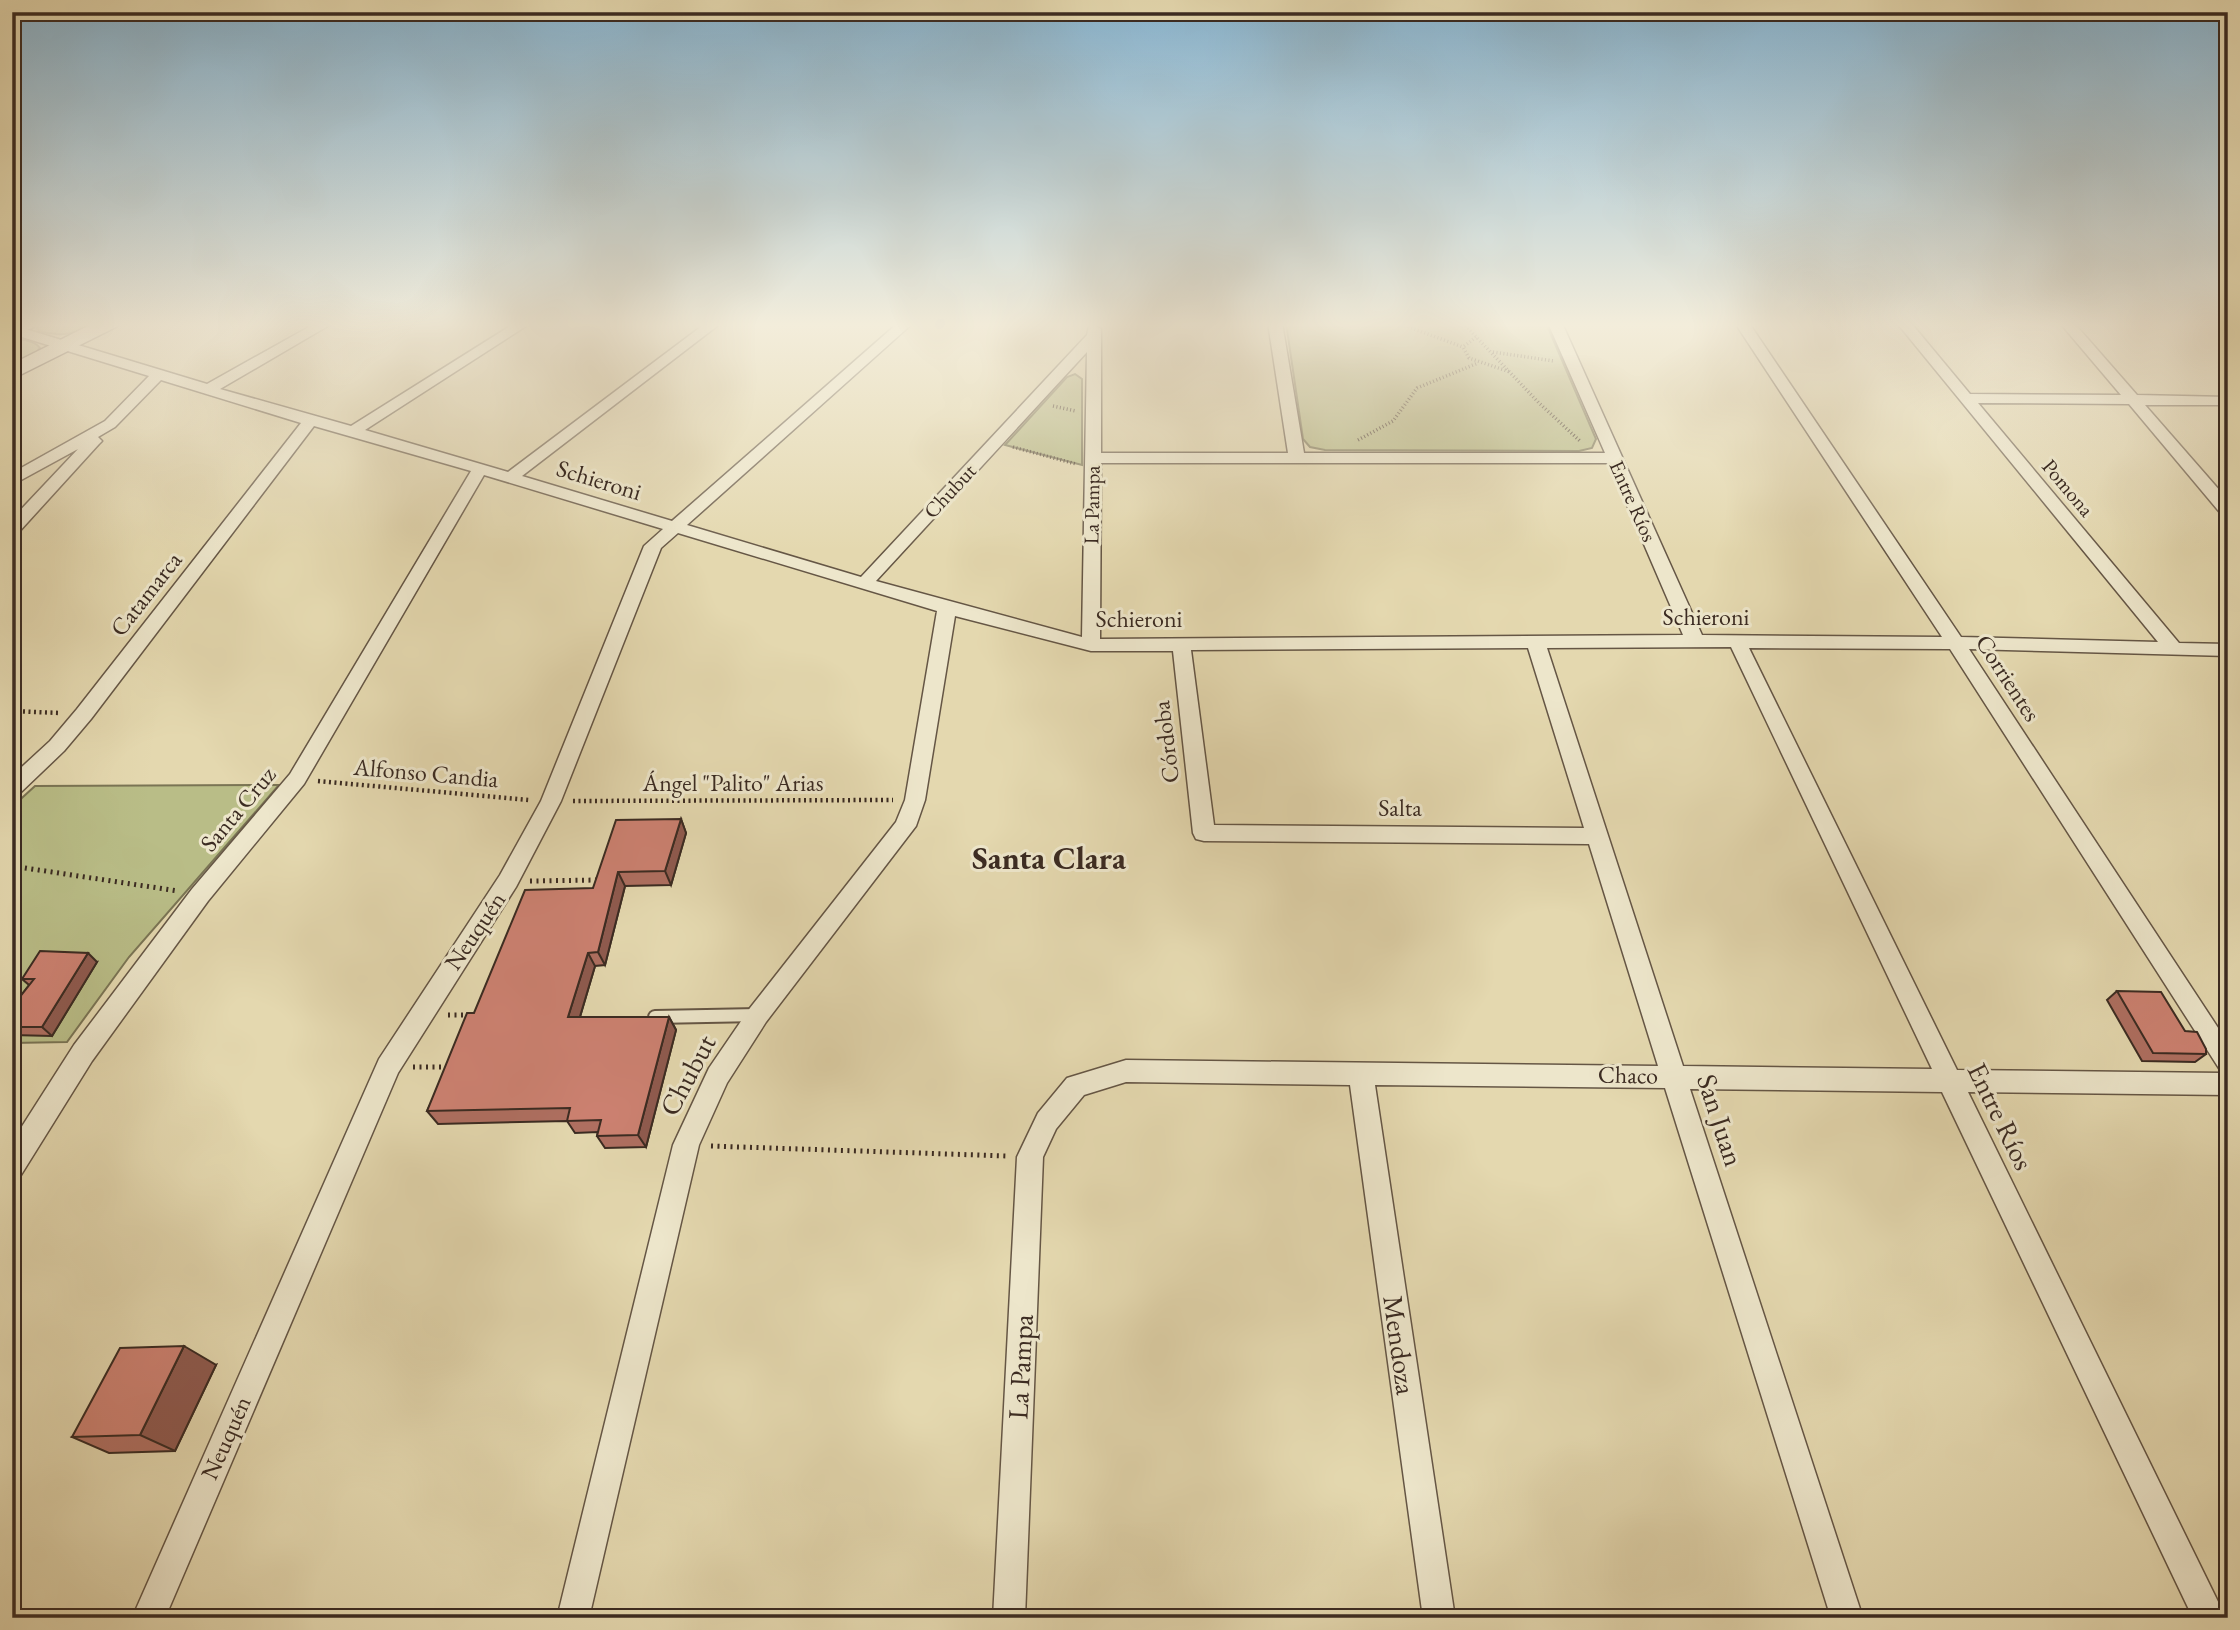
<svg xmlns="http://www.w3.org/2000/svg" width="2240" height="1630" viewBox="0 0 2240 1630" font-family="'EB Garamond',serif">
	<rect width="100%" height="100%" fill="#e4d8af"/>
	<filter id="stains"><feTurbulence type="fractalNoise" baseFrequency=".00286" numOctaves="4"/><feColorMatrix values="0 0 0 0 .2 0 0 0 0 .09 0 0 0 0 .02 0 0 0 .5 -.17"/></filter>
	<radialGradient id="worn" r=".72"><stop offset=".6" stop-color="#630" stop-opacity="0"/><stop offset="1" stop-color="#630" stop-opacity=".3"/></radialGradient>
	<!-- green -->
	<g fill="#b9bd87" stroke="#7a7454" stroke-width="2">
		<path d="M 41,323 L 97,323 C 76,333 62,338 39,331 L 37,328 Z"/>
		<polygon points="1286,323 1546,323 1596,439 1592,448 1579,451 1325,450 1310,447 1303,439"/>
		<path d="M 12,339 C 22,339 34,340 40,348 L 35,354 L 12,366 Z"/>
		<polygon points="1075,374 1082,379 1082,465 1005,445 1067,377"/>
		<polygon points="279,785 129,957 67,1042 12,1043 12,807 35,786"/>
	</g>
	<g fill="none" stroke-linecap="round" stroke-linejoin="round">
		<defs>
			<polyline id="lane" points="655,1017 758,1015"/>
			<path id="street" d="M 316,323 L 333,323 L 220,389 L 351,426 L 515,323 L 531,323 L 365,430 L 508,472 L 706,323 L 721,323 L 522,476 L 672,521 L 898,323 L 913,323 L 687,525 L 861,577 L 1087,335 L 1089,326 L 1094,325 L 1101,329 L 1101,453 L 1288,453 L 1268,323 L 1282,323 L 1304,453 L 1605,453 L 1548,323 L 1562,323 L 1702,635 L 1942,637 L 1735,323 L 1749,323 L 1961,637 L 2158,642 L 1897,323 L 1911,323 L 1970,394 L 2121,395 L 2060,323 L 2074,323 L 2137,395 L 2228,397 L 2228,405 L 2145,405 L 2228,500 L 2228,516 L 2222,515 L 2129,404 L 1978,403 L 2179,643 L 2228,644 L 2228,656 L 1969,649 L 2228,1043 L 2228,1095 L 1968,1092 L 2226,1618 L 2193,1618 L 1942,1092 L 1690,1089 L 1863,1618 L 1831,1618 L 1665,1088 L 1375,1085 L 1455,1618 L 1423,1618 L 1350,1085 L 1126,1082 L 1084,1095 L 1056,1129 L 1043,1157 L 1025,1618 L 993,1618 L 1017,1157 L 1038,1113 L 1067,1078 L 1126,1060 L 1658,1066 L 1589,844 L 1204,841 L 1196,839 L 1193,833 L 1173,651 L 1091,651 L 955,616 L 925,800 L 916,826 L 766,1022 L 727,1083 L 699,1145 L 589,1618 L 557,1618 L 673,1145 L 709,1068 L 750,1008 L 896,822 L 905,800 L 937,611 L 678,533 L 661,548 L 561,801 L 516,887 L 398,1073 L 165,1618 L 132,1618 L 379,1059 L 500,875 L 541,801 L 644,546 L 663,529 L 484,475 L 304,784 L 208,901 L 92,1061 L 21,1175 L 12,1178 L 12,1142 L 74,1045 L 192,889 L 290,774 L 471,471 L 314,426 L 91,719 L 64,751 L 19,794 L 12,797 L 12,776 L 50,741 L 77,709 L 301,423 L 161,380 L 115,427 L 98,437 L 102,441 L 99,444 L 18,533 L 12,534 L 12,519 L 78,449 L 12,485 L 12,473 L 105,421 L 149,376 L 12,334 L 12,325 L 207,384 ZM 1087,352 L 1082,637 L 876,581 ZM 1101,463 L 1609,463 L 1683,635 L 1100,639 ZM 1731,647 L 1932,1069 L 1683,1066 L 1547,648 ZM 1528,648 L 1584,828 L 1214,825 L 1191,650 ZM 1749,648 L 1950,649 L 2222,1073 L 1957,1070 Z"/>
			<g id="secondary">
				<polygon points="12,323 37,323 34,327 12,336"/>
				<polygon points="94,323 119,323 116,327 12,379 12,364"/>
			</g>
		</defs>
		<!-- lane casing -->
		<use href="#lane" stroke="#655645" stroke-width="16"/>
		<!-- street casing -->
		<use href="#street" stroke="#655645" stroke-width="3"/>
		<!-- secondary casing -->
		<use href="#secondary" stroke="#3b2b22" stroke-width="3"/>
		<!-- path-far2 -->
		<g stroke="#3b2b22" stroke-width="3.5" stroke-dasharray="1 2.5" stroke-linecap="butt">
			<polyline points="1398,323 1463,347"/>
			<polyline points="1463,323 1539,403 1580,441"/>
			<polyline points="1476,337 1463,347 1469,358 1510,372"/>
			<polyline points="1493,352 1554,361"/>
			<polyline points="1053,406 1076,411"/>
			<polyline points="1358,440 1393,421 1417,388 1478,363"/>
			<polyline points="1013,447 1076,464"/>
		</g>
		<!-- path-far1 -->
		<g stroke="#3b2b22" stroke-width="4.5" stroke-dasharray="2 3.5" stroke-linecap="butt">
			<polyline points="12,711 60,713"/>
			<polyline points="318,781 529,800"/>
			<polyline points="573,801 893,800"/>
		</g>
		<!-- path -->
		<g stroke="#3b2b22" stroke-width="5" stroke-dasharray="2 4.5" stroke-linecap="butt">
			<polyline points="12,866 178,891"/>
			<polyline points="530,881 599,880"/>
			<polyline points="448,1015 471,1015"/>
			<polyline points="413,1067 450,1067"/>
			<polyline points="711,1146 1007,1156"/>
		</g>
		<!-- lane -->
		<use href="#lane" stroke="#ede6cb" stroke-width="12"/>
		<!-- street -->
		<use href="#street" fill="#ede6cb" fill-rule="evenodd"/>
		<!-- secondary -->
		<use href="#secondary" fill="#ede6cb" fill-rule="evenodd"/>
	</g>
	<!-- wall -->
	<g fill="#af6f61" stroke="#3b2b22" stroke-width="2">
		<polygon points="681,819 686,833 671,885 625,886 605,965 595,966 580,1017 669,1017 676,1030 646,1147 605,1148 597,1136 598,1132 575,1133 567,1121 438,1124 427,1111 474,1013 593,888"/>
		<polygon points="97,962 52,1036 12,1035 12,1007 29,985 22,979"/>
		<polygon points="2117,991 2185,1031 2206,1054 2195,1062 2142,1061 2107,1000"/>
		<polygon points="216,1365 175,1451 109,1453 72,1437"/>
	</g>
	<!-- shaded-wall -->
	<g fill="#8f5a4f" stroke="#3b2b22" stroke-width="2">
		<polygon points="681,819 686,833 671,885 665,871"/>
		<polygon points="618,872 625,886 605,965 598,952"/>
		<polygon points="88,953 97,962 52,1036 42,1027"/>
		<polygon points="588,953 595,966 576,1030 568,1017"/>
		<polygon points="669,1017 676,1030 646,1147 638,1135"/>
		<polygon points="184,1346 216,1365 175,1451 140,1435"/>
	</g>
	<!-- building -->
	<g fill="#cc8171" stroke="#3b2b22" stroke-width="2">
		<polygon points="681,819 665,871 618,872 598,952 588,953 568,1017 669,1017 638,1135 597,1136 601,1120 567,1121 570,1108 427,1111 467,1013 474,1013 525,890 593,888 616,820"/>
		<polygon points="40,951 88,953 42,1027 12,1027 12,1007 34,979 22,979"/>
		<polygon points="2117,991 2161,992 2185,1031 2197,1032 2206,1049 2206,1054 2153,1053"/>
		<polygon points="184,1346 140,1435 72,1437 120,1348"/>
	</g>
	<!-- sky -->
	<linearGradient id="sky" x2="0" y2="1"><stop stop-color="#88b6d3"/><stop offset="0.59" stop-color="#f3eddb"/><stop offset="1" stop-color="#f3eddb" stop-opacity="0"/></linearGradient>
	<rect width="2240" height="551" fill="url(#sky)"/>
	<g text-anchor="middle" stroke-width="6" stroke-linejoin="round" paint-order="stroke">
		<!-- far-street labels -->
		<g font-size="21" fill="#3b2b22" stroke="#ede6cb">
			<text transform="translate(2068 488) rotate(50)" y="7">Pomona</text>
			<text transform="translate(950 491) rotate(-47)" y="7">Chubut</text>
			<text transform="translate(1633 501) rotate(66)" y="7">Entre Ríos</text>
			<text transform="translate(1092 505) rotate(-89)" y="7">La Pampa</text>
		</g>
		<!-- street labels -->
		<g font-size="24" fill="#3b2b22" stroke="#ede6cb">
			<text transform="translate(599 480) rotate(17)" y="8">Schieroni</text>
			<text transform="translate(146 594) rotate(-52)" y="8">Catamarca</text>
			<text x="1706" y="625">Schieroni</text>
			<text x="1139" y="627">Schieroni</text>
			<text transform="translate(2008 678) rotate(57)" y="8">Corrientes</text>
			<text transform="translate(1166 742) rotate(-97)" y="8">Córdoba</text>
			<text transform="translate(426 773) rotate(5)" y="8">Alfonso Candia</text>
			<text x="733" y="791">Ángel "Palito" Arias</text>
			<text x="1400" y="816">Salta</text>
			<text transform="translate(238 809) rotate(-50)" y="8">Santa Cruz</text>
			<text transform="translate(475 931) rotate(-56)" y="8">Neuquén</text>
			<text transform="translate(1628 1075) rotate(1)" y="8">Chaco</text>
			<text transform="translate(226 1438) rotate(-66)" y="8">Neuquén</text>
		</g>
		<!-- near-street labels -->
		<g font-size="28" fill="#3b2b22" stroke="#ede6cb">
			<text transform="translate(687 1075) rotate(-62)" y="10">Chubut</text>
			<text transform="translate(2001 1116) rotate(64)" y="10">Entre Ríos</text>
			<text transform="translate(1721 1120) rotate(72)" y="10">San Juan</text>
			<text transform="translate(1400 1345) rotate(82)" y="10">Mendoza</text>
			<text transform="translate(1020 1367) rotate(-87)" y="10">La Pampa</text>
		</g>
		<!-- district labels -->
		<g font-size="32" font-weight="bold" fill="#3b2b22" stroke="#ede6cb">
			<text x="1049" y="869">Santa Clara</text>
		</g>
	</g>
	<!-- margin -->
	<rect width="2240" height="1630" fill="none" stroke="#e4d8af" stroke-width="42"/>
	<rect x="14" y="14" width="2212" height="1602" fill="none" stroke="#3b2b22" stroke-width="3.5"/>
	<rect x="21" y="21" width="2198" height="1588" fill="none" stroke="#3b2b22" stroke-width="2"/>
	<rect width="100%" height="100%" filter="url(#stains)"/>
	<rect width="100%" height="100%" fill="url(#worn)"/>
</svg>
